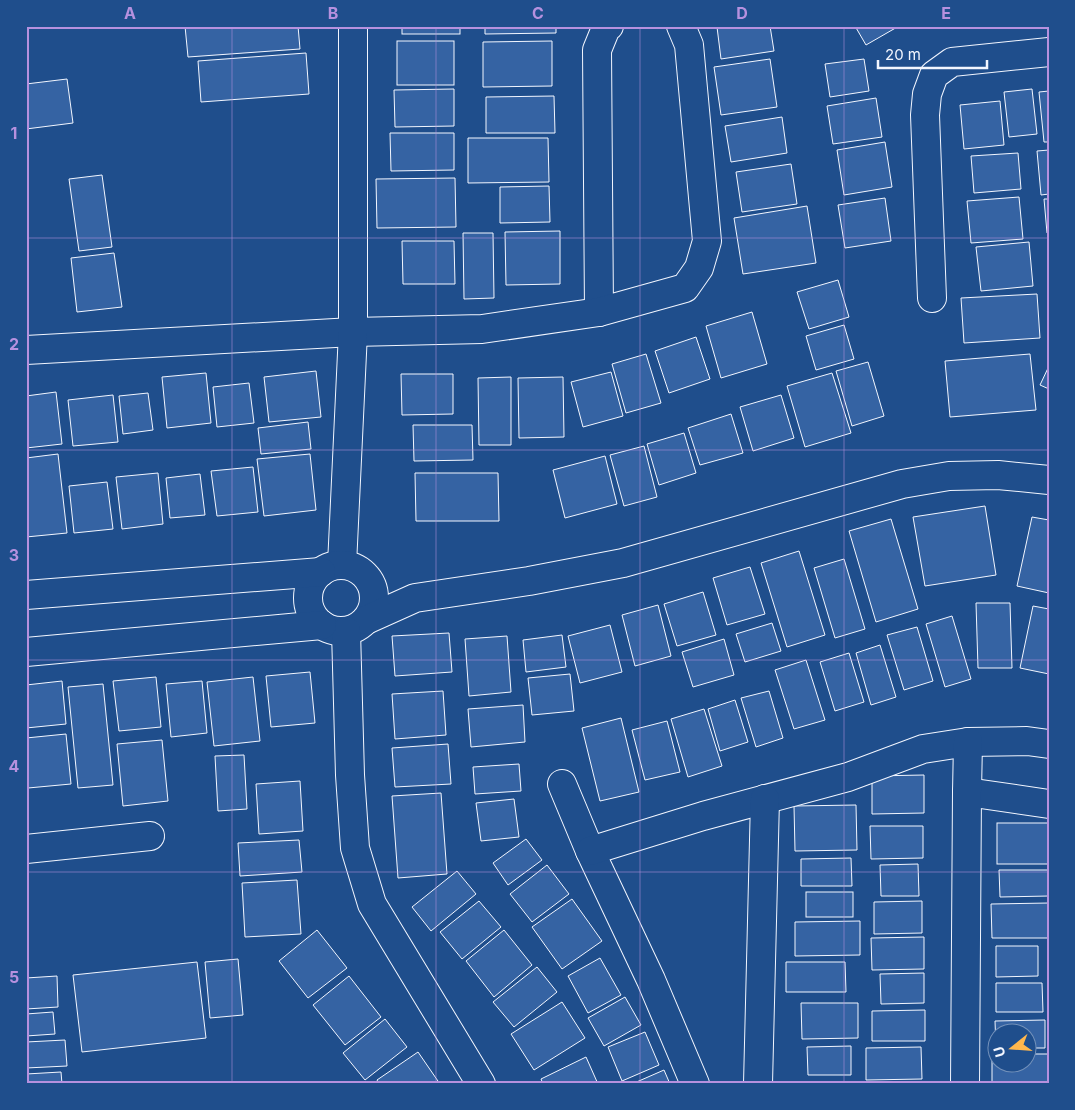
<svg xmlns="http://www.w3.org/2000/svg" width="1075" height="1110" viewBox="0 0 1075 1110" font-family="Inter,sans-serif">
	<rect width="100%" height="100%" fill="#1f4e8c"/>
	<!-- building -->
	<g fill="#3563a3" stroke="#f2f6ff">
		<polygon points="185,26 298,26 300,49 188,57"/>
		<rect x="402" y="26" width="58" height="8"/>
		<polygon points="485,26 556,26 556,33 485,34"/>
		<polygon points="724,26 770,26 774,51 721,59 717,27"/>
		<polygon points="855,26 899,26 866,45"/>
		<rect x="397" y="41" width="57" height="44"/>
		<polygon points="552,41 552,86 483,87 483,42"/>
		<polygon points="306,53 309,94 201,102 198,61"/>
		<polygon points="770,59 777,107 721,115 714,67"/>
		<polygon points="864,59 869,91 830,97 825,64"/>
		<polygon points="67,79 73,123 26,129 26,84"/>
		<polygon points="454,89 454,126 395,127 394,90"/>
		<polygon points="1032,89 1037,134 1009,137 1004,92"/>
		<polygon points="1049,91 1049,142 1044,142 1039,92"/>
		<polygon points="554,96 555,133 486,133 486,97"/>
		<polygon points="876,98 882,137 833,144 827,106"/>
		<polygon points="1000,101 1004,145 964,149 960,105"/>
		<polygon points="782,117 787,153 731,162 725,126"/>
		<polygon points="390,133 454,133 454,170 391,171"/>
		<polygon points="468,138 548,138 549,182 468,183"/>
		<polygon points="885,142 892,187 844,195 837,150"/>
		<polygon points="1049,150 1049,194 1041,195 1037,151"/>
		<polygon points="1018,153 1021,189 974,193 971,156"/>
		<polygon points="791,164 797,204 742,212 736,172"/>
		<polygon points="102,175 112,247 79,251 69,179"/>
		<polygon points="455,178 456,227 377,228 376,179"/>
		<polygon points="549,186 550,222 500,223 500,187"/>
		<polygon points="1019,197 1023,239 971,243 967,201"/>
		<polygon points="885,198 891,241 845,248 838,205"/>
		<polygon points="1044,199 1049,199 1049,233 1047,233"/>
		<polygon points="807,206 816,263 743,274 734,218"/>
		<polygon points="560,231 560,284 506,285 505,232"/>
		<polygon points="463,233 493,233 494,298 464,299"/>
		<polygon points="402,241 454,241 455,284 403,284"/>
		<polygon points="1029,242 1033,286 981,291 976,247"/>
		<polygon points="114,253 122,307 77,312 71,258"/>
		<polygon points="838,280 849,317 809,329 797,292"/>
		<polygon points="1037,294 1040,338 964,343 961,298"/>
		<polygon points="752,312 767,364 721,378 706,326"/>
		<polygon points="844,325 854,359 816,370 806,336"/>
		<polygon points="696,337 710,379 669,393 655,351"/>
		<polygon points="646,354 661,403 626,413 612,364"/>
		<polygon points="1030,354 1036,410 950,417 945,361"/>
		<polygon points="868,362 884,416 852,426 836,371"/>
		<polygon points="1049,366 1049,389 1040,385"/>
		<polygon points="316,371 321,417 269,422 264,377"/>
		<polygon points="611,372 623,416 583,427 571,382"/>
		<polygon points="206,373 211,423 167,428 162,377"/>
		<polygon points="832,373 851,433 805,447 787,386"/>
		<polygon points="401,374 453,374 453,414 402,415"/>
		<polygon points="511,377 511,445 479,445 478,378"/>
		<polygon points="563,377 564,437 519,438 518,378"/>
		<polygon points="249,383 254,423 217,427 213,387"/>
		<polygon points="56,392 62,444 26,448 26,396"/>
		<polygon points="148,393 153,430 123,434 119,396"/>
		<polygon points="113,395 118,442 73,446 68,400"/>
		<polygon points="781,395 794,438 753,451 740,407"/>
		<polygon points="731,414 743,453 700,465 688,428"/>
		<polygon points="308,422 311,449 261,454 258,428"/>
		<polygon points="413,425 472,425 473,460 414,461"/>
		<polygon points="684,433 696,473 659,485 647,444"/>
		<polygon points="644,446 657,497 624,506 610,455"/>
		<polygon points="58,454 67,533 26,537 26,458"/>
		<polygon points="310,454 316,510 264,516 257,459"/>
		<polygon points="605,456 617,504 565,518 553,470"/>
		<polygon points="253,467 258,512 217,516 211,471"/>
		<polygon points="158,473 163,524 122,529 116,477"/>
		<polygon points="415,473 498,473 499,521 416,521"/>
		<polygon points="200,474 205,515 170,518 166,478"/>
		<polygon points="107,482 113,529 74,533 69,486"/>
		<polygon points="985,506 996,575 925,586 913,517"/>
		<polygon points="1032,517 1049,520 1049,593 1017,586"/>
		<polygon points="891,519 918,609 876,622 849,531"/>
		<polygon points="799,551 825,635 787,647 761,563"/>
		<polygon points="844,559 865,629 835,638 814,568"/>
		<polygon points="750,567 765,614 727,625 713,578"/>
		<polygon points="703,592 716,635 677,646 664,604"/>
		<polygon points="976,603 1010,603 1012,668 978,668"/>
		<polygon points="658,605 671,656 635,666 622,615"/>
		<polygon points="1033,606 1049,609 1049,674 1020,668"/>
		<polygon points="952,616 971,679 945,687 926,624"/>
		<polygon points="772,623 781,651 745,662 736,634"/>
		<polygon points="610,625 622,672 580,683 568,636"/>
		<polygon points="917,627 933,681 904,690 887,635"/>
		<polygon points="449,633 452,672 395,676 392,636"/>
		<polygon points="562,635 566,667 526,672 523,640"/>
		<polygon points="507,636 511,692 469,696 465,639"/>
		<polygon points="724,639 734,675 693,687 682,652"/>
		<polygon points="880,645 896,697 871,705 856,653"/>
		<polygon points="849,653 864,702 835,711 820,662"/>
		<polygon points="806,660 825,720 794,729 775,670"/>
		<polygon points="310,672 315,723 271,727 266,676"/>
		<polygon points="570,674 574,711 532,715 528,678"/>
		<polygon points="156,677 161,727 119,731 113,681"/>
		<polygon points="253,677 260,741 214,746 207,682"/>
		<polygon points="62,681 66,724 26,728 26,685"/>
		<polygon points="202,681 207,733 171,737 166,684"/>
		<polygon points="103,684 113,785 78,788 68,687"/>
		<polygon points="443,691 446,735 395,739 392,694"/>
		<polygon points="769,691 783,738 756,747 741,698"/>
		<polygon points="735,700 748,742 720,751 708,709"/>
		<polygon points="523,705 525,742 471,747 468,709"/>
		<polygon points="704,709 722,766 688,777 671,719"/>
		<polygon points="621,718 639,792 600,801 582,728"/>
		<polygon points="667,721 680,772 645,780 632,730"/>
		<polygon points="66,734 71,784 28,788 26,738"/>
		<polygon points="162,740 168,801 123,806 117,744"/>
		<polygon points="448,744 451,784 395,787 392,748"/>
		<polygon points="244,755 247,809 218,811 215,756"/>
		<polygon points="519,764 521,791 475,794 473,767"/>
		<polygon points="924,775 924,813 872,814 872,776"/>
		<polygon points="300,781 303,831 259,834 256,784"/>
		<polygon points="441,793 447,874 398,878 392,796"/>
		<polygon points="514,799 519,837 481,841 476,803"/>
		<polygon points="856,805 857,850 795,851 794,806"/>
		<rect x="997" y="823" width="52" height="41"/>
		<polygon points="870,826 923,826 923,858 871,859"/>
		<polygon points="526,839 542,860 508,885 493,863"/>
		<polygon points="299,840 302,872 240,876 238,843"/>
		<polygon points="851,858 852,886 801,886 801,859"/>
		<polygon points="918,864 919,896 881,896 880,865"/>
		<polygon points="547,865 569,894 532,922 510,894"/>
		<polygon points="999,870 1048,870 1049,896 1000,897"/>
		<polygon points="457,871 476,894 431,931 412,907"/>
		<polygon points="297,880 301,934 245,937 242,883"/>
		<rect x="806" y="892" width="47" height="25"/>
		<polygon points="572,899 602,941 562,969 532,927"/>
		<polygon points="479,901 501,927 462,959 440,932"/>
		<polygon points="922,901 922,933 874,934 874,902"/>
		<polygon points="1049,903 1049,938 992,938 991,904"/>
		<polygon points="860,921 860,955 795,956 795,922"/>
		<polygon points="317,930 347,968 308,998 279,961"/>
		<polygon points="504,930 532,965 494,997 466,961"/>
		<polygon points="924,937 924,969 872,970 871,938"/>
		<polygon points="996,946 1038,946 1038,976 996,977"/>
		<polygon points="600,958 621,995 588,1013 568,976"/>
		<polygon points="238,959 243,1015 210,1018 205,962"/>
		<polygon points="197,962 206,1038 82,1052 73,975"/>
		<polygon points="786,962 845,962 846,992 786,992"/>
		<polygon points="537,967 557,992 514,1027 493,1002"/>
		<polygon points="924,973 924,1003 881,1004 880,974"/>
		<polygon points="57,976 58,1007 26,1009 26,978"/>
		<polygon points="349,976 381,1017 345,1045 313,1005"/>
		<polygon points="996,983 1042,983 1043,1012 996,1012"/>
		<polygon points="625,997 641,1025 604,1046 588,1018"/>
		<polygon points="562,1002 585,1038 534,1070 511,1034"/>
		<polygon points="801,1003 858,1003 858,1038 802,1039"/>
		<polygon points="925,1010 925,1041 872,1041 872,1011"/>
		<polygon points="53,1012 55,1034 26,1036 26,1014"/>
		<polygon points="385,1019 407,1047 365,1080 343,1053"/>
		<polygon points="1045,1020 1045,1048 1028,1048 1028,1032 998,1032 998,1049 996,1049 995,1021"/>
		<polygon points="645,1032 659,1065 622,1081 608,1047"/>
		<polygon points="65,1040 67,1066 26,1068 26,1042"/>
		<polygon points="851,1046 851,1075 808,1075 807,1047"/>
		<polygon points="921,1047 922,1079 866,1080 866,1048"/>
		<polygon points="418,1052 440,1084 379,1084 377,1080"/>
		<polygon points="1028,1054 1049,1054 1049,1084 992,1084 992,1055 998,1055 998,1062 1028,1062"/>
		<polygon points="586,1057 598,1084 543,1084 541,1079"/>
		<polygon points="664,1070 670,1084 632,1084"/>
		<polygon points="61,1072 62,1084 26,1084 26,1074"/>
	</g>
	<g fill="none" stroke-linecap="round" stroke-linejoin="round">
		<defs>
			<g id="minor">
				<polyline points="932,298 925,115 927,94 934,75 952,62 1049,52"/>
				<polyline points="599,312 597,50 606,28 609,26"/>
				<polyline points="26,350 353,332 482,329 599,312 685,288 699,268 707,241 689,45 681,26"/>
				<polyline points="342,565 353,332 353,26"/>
				<circle cx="341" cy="598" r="33"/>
				<polyline points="26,595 321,572"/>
				<polyline points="366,620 415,598 529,581 623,563 902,484 949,476 998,475 1049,480"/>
				<polyline points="346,631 350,775 355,848 372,904 481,1084"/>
				<polyline points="26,652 322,625"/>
				<polyline points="562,784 590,851 651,980 695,1084"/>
				<polyline points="967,792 1049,804"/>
				<polyline points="26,849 150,836"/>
				<polyline points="590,851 703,816 848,777 923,749 968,742 1027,741 1049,744"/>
				<polyline points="758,1084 765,799"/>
				<polyline points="965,1084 967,792 968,742"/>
			</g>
		</defs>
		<!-- minor casing -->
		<use href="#minor" stroke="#f2f6ff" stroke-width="30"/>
		<!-- minor -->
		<use href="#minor" stroke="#1f4e8c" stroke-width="28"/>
	</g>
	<!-- grid -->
	<path fill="none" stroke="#b691df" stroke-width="1" stroke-opacity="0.55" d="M 232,26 L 232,1084M 436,26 L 436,1084M 640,26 L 640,1084M 844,26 L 844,1084M 26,238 L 1049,238M 26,450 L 1049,450M 26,660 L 1049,660M 26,872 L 1049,872"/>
	<!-- border -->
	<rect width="1075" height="1110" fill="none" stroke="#1f4e8c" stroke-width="55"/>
	<!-- north arrow -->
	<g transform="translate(1012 1048) rotate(253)"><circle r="24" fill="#1f4e8c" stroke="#7391ba"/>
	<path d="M0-4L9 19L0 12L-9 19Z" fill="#ffb74d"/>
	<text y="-8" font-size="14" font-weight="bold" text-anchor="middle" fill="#f2f6ff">U</text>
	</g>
	<!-- scale -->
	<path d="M878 60v8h109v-8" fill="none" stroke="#f2f6ff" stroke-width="2.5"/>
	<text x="885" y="60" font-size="15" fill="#f2f6ff" stroke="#1f4e8c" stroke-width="4" paint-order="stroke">20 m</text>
	<rect x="28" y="28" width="1020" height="1054" fill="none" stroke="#b691df" stroke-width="2"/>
	<g font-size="16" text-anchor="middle" font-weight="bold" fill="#b691df">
		<text x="130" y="19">A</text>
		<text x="333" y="19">B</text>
		<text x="538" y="19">C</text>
		<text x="742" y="19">D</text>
		<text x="946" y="19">E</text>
		<text x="14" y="139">1</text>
		<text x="14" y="350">2</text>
		<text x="14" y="561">3</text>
		<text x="14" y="772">4</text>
		<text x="14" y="983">5</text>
	</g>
</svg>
